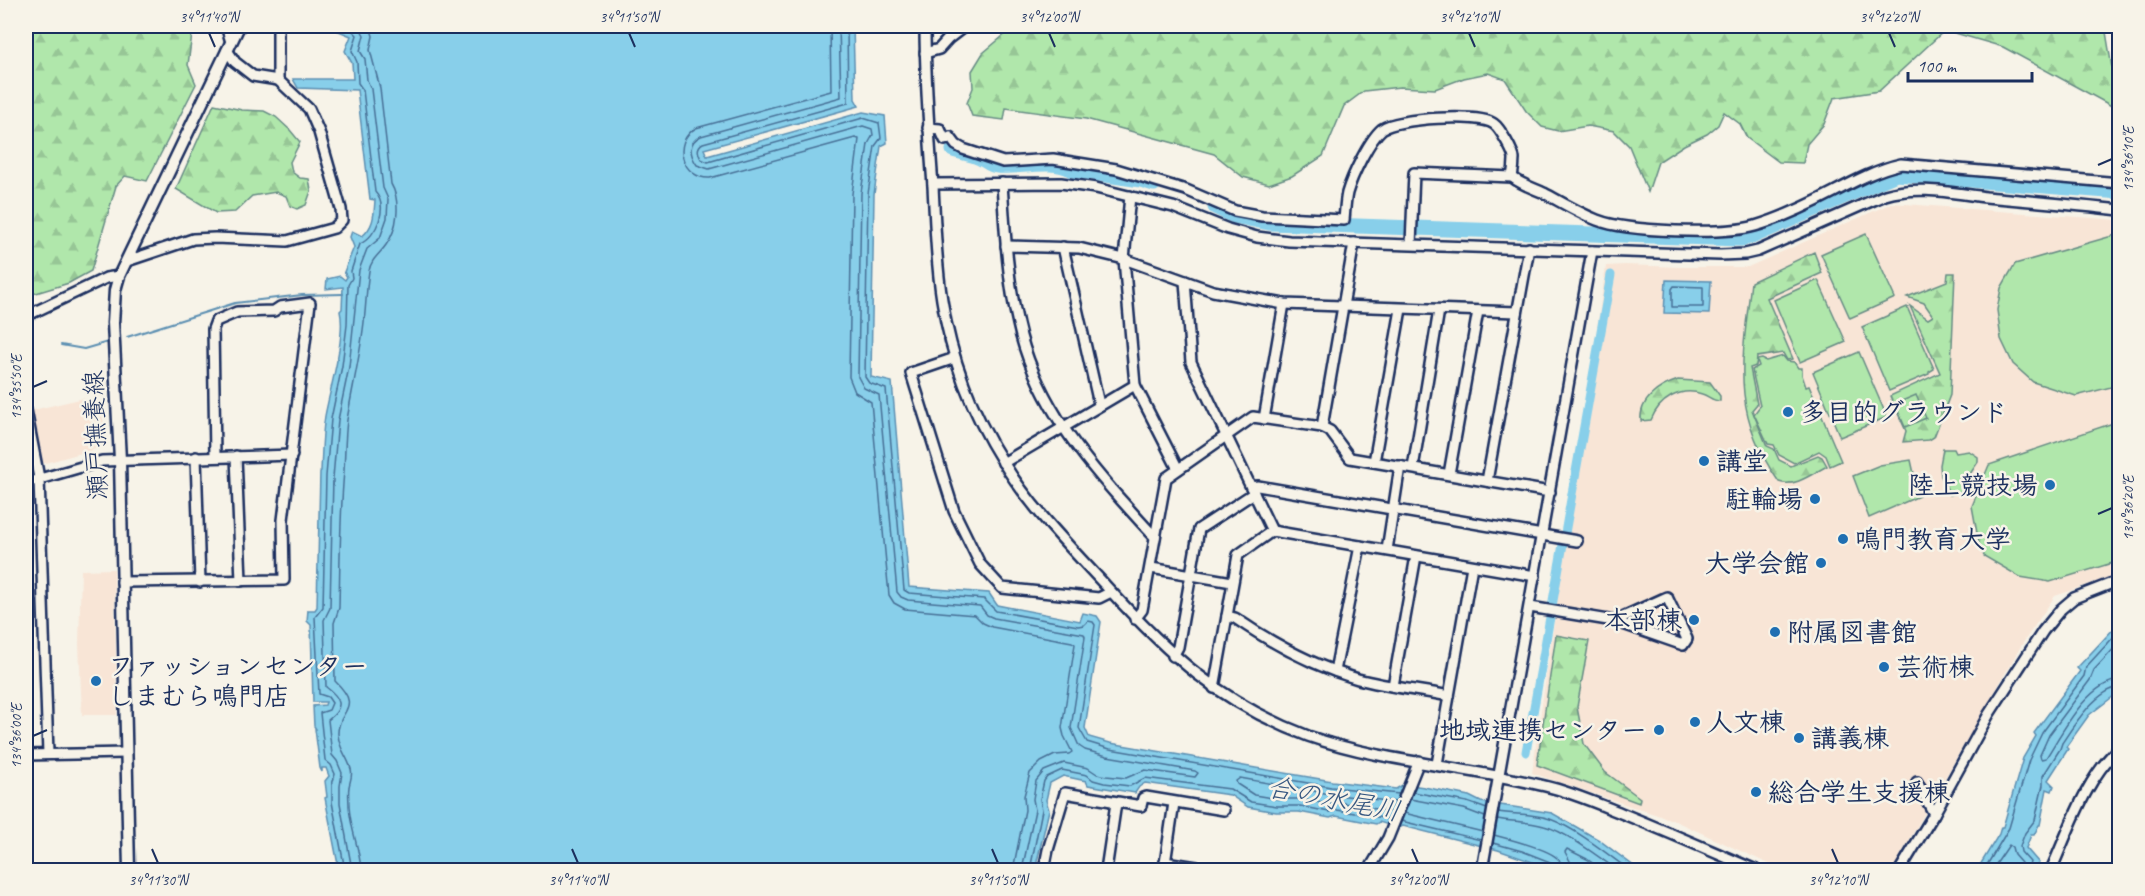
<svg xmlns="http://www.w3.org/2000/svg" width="2145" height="896" viewBox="0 0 2145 896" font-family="Caveat,'Klee One',sans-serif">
	<defs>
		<pattern id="forest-firs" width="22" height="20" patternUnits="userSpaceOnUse" patternTransform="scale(1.5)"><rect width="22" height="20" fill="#b0e7ab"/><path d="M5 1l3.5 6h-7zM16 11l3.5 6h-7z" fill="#97c696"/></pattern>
	</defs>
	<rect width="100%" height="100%" fill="#f7f3e8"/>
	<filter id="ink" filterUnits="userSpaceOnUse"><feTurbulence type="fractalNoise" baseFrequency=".0167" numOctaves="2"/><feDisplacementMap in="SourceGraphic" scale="12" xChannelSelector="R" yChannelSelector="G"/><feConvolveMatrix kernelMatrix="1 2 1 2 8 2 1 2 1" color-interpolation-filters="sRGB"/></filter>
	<g filter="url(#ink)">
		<!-- built -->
		<g fill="#f8e5d6">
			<polygon points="1892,203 2119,220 2119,574 2055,596 2021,646 1892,870 1782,870 1675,821 1532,773 1606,266 1625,265 1680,267 1748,267"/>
			<polygon points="84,398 86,404 104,401 103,447 42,464 29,411"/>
			<polygon points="114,569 117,715 82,715 79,644 81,570"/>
		</g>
		<!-- forest -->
		<g fill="url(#forest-firs)" stroke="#668b84" stroke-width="1.5">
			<polygon points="26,26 193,26 188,65 196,84 147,181 125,176 116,186 91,271 69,283 33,294 26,290"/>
			<polygon points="1015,26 2105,26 2119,110 2003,47 1945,30 1879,91 1834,98 1824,124 1807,144 1803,163 1779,162 1747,138 1740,124 1724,112 1718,125 1707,134 1684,145 1658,162 1648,192 1629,146 1614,131 1588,126 1558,131 1542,127 1526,111 1505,79 1488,73 1464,78 1435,89 1400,87 1364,91 1344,106 1323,156 1292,176 1269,184 1243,177 1214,154 1086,119 1006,108 1004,120 972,116 967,103 973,88 972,71 983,53"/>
			<polygon points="214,104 242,110 264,111 276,117 290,130 300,142 290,162 292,172 300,178 309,179 311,191 306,205 297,209 290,206 286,196 276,192 252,196 235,212 216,213 176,189"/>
			<path d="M 1814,252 L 1822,273 L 1767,298 L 1793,359 L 1787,360 L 1783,353 L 1757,357 L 1756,366 L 1750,368 L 1757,404 L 1752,410 L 1767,446 L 1774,449 L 1779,460 L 1791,466 L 1818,455 L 1822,457 L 1827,466 C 1813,473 1795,488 1779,482 C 1730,412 1742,361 1751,282 Z"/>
			<polygon points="1948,273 1955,273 1950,395 1934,437 1929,440 1903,442 1906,431 1890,396 1940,373 1910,306 1928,319 1933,316 1924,303 1907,297 1947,281"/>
			<path d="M 1678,380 L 1710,382 L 1720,396 L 1720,401 C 1712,401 1709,396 1702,394 C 1680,386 1659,400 1651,420 L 1641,421 C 1639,399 1660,386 1678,380 Z"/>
			<polygon points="1556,635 1589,641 1577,707 1584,744 1605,772 1640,798 1639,803 1537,765"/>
		</g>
		<!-- garden -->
		<g fill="#b0e7ab" stroke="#668b84" stroke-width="1.5">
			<polygon points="1866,234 1895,298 1850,318 1821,254"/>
			<polygon points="2119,234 2119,385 2076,396 2033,382 2013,364 2001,339 1997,310 2001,288 2015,264"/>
			<polygon points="1818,280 1846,342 1800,362 1774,300"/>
			<polygon points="1907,307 1934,369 1929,372 1929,374 1889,391 1862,327"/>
			<polygon points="1859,352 1887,417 1840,437 1813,372"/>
			<polygon points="1783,356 1787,361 1794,362 1798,368 1802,368 1802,375 1806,387 1809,386 1841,461 1830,466 1826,456 1819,451 1794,463 1779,455 1774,445 1768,444 1754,414 1760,406 1752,370 1759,366 1757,360 1762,359 1766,361"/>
			<polygon points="1916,395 1926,418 1905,427 1895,404"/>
			<polygon points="2119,421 2119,561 2050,582 2020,577 1984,556 1979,544 1972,506 1989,465"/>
			<polygon points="1943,449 1954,449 1956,453 1969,451 1978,457 1978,462 1968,477 1969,482 1963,486 1963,491 1950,495 1941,476 1940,465"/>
			<polygon points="1911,460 1919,496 1869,518 1853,476 1880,465"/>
		</g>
		<!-- water -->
		<g fill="#88cfea" stroke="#5c8fb2" stroke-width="1.5">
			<path d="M 335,26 L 853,26 L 855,99 L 859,106 L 704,149 L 707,156 L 863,112 L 885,116 L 887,143 L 881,146 L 874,194 L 871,377 L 892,382 L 909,587 L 989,593 L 997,605 L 1080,621 L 1083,613 L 1097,616 L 1101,622 L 1085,728 L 1089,737 L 1110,743 L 1332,781 L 1396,789 L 1404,784 L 1424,787 L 1469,796 L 1481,802 L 1552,813 L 1599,840 L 1639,870 L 1555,870 L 1498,850 L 1403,826 L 1399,828 L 1379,822 L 1376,824 L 1336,816 L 1330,818 L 1299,812 L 1276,812 L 1248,807 L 1230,795 L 1145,783 L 1139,787 L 1135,793 L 1088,785 L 1086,781 L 1063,776 L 1050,783 L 1046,800 L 1049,810 L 1035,870 L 339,870 L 325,798 L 327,797 L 325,781 L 329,776 L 326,768 L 322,768 L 322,772 L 320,768 L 315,729 L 316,729 L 314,726 L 313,706 L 325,705 L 326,702 L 313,702 L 311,625 L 307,621 L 308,610 L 315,610 L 317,607 L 320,472 L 321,471 C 322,453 322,434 325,416 C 330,389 346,336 340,311 L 342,309 L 343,287 L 326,289 L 327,279 L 340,276 L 345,280 L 347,277 L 344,272 L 354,247 L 350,237 L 352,231 L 362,236 C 374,227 374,214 375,200 L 370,199 L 357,90 L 298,88 L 293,79 L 353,79 L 352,63 L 345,51 L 351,36 L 334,29 Z"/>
			<polygon points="1666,280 1711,281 1709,314 1664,313"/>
			<polygon points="2119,623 2119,692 2089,715 2066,747 2068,749 2048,780 2054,786 2052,791 2047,789 2040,825 2039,825 2034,835 2031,835 2026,848 2039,863 2032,870 1977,870 1999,834 2001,827 2003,827 2023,758 2036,736 2034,733 2080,671 2077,668"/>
		</g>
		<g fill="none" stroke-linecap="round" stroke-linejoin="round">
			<!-- shore -->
			<g stroke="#476f96" stroke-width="1.5">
				<path d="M 341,26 L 353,31 L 357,35 L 352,51 L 357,62 L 358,83 L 363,90 L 375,192 C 389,207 377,236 360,244 L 351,271 L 352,278 L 348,285 L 347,325 L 342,366 L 331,419 L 326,476 L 323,607 L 315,617 L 319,694 L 328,697 L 332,703 L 329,710 L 320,713 L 325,760 L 331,765 L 335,774 L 332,785 L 332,802 L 345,870"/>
				<path d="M 830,26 L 831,91 L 696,128 C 671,142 682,179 710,178 L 855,138 L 859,139 L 852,194 L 849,377 L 855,392 L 871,402 L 889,595 L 894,603 L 905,609 L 975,615 L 983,623 L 992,627 L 1072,642 L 1075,644 L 1062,728 L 1064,736 L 1072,752 L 1069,754 L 1055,755 L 1041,762 L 1030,773 L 1024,796 L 1025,810 L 1013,870"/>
				<path d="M 839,26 L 841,97 L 701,136 C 688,142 689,154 697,165 L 709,169 L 863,126 L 872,129 L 873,135 L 868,144 L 861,193 L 858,377 L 864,388 L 879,395 L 897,592 L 901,597 L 908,600 L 980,606 L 987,615 L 994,618 L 1084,634 L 1085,637 L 1071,728 L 1079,746 L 1085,750 L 1107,756 L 1195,771 L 1198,773 L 1195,777 L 1145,770 L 1126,778 L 1106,776 L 1097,774 L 1088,768 L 1064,763 L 1044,771 L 1036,781 L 1033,799 L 1035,810 L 1022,870"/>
				<path d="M 847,26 L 848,103 L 703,143 C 696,147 698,153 701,159 L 708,162 L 863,118 L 879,123 L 881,138 L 875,146 L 868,194 L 865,377 L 869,383 L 886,389 L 904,590 L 909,593 L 984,599 L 996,611 L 1078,626 L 1084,625 L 1088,621 L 1093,622 L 1095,625 L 1079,728 L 1087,742 L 1110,749 L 1331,787 L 1399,794"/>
				<polygon points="1674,286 1703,287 1703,307 1672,307 1672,289"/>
				<path d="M 2120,642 L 2094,670 L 2090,680 L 2049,735 L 2040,755 L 2041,759 L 2046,758 C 2061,735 2087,682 2120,680"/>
				<polyline points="1413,792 1467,802 1487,809"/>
				<polyline points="1410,799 1464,809 1485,817"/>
				<polyline points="1392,812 1338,802 1328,804 1301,799 1278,799 1254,795 1237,784 1236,781 1240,778 1330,794 1396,802"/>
				<path d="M 1498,812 C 1515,815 1533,813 1550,819 C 1577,829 1606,853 1629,870"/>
				<polyline points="1404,813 1483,832"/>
				<path d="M 1497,819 C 1513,822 1528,821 1544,826 C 1565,831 1599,857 1617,870"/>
				<polyline points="1401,821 1481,840"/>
				<path d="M 1494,835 C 1509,839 1546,848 1557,858 C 1561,861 1562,865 1562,870"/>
				<polyline points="1493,843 1522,851 1550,862 1554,866 1554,870"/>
				<path d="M 352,870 L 340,803 L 340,786 L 342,773 L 337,761 L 332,755 L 328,720 C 345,707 341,698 326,687 L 324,620 L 330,608 L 333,478 L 338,420 L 349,367 L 359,270 L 367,249 L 380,238 L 387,218 L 388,199 L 383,188 L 371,89 L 367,80 L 365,59 L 360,51 L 364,35 L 359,26"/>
				<path d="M 361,870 C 360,849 350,828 349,806 C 349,801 348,792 349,787 C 350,780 353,776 351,769 C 347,755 339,750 338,734 C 337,710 364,709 335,681 L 334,623 L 339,608 C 340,562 340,516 344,471 C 345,454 345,437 347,420 C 352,390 359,360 363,330 C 366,310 366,290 369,271 C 371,259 380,254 386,245 C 398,229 401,201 391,184 L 380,88 L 370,50 L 373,36 L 370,26"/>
				<polyline points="1030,870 1042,810 1040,799 1044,781 1047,777 1062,770 1087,775 1093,780 1104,783 1130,786 1145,778 1230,789 1251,802 1277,806 1300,806 1329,812 1337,810 1389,819"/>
				<polyline points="1571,870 1570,861 1565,852 1567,849 1587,859 1602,870"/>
				<polyline points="1984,870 2009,828 2029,760 2042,733 2084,676 2086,667 2120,630"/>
				<polyline points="1992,870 2009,845 2012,847 2014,855 2021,863 2021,870"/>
				<path d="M 2028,870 L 2030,862 L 2021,852 L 2020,846 L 2025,833 L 2035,820 L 2043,785 L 2043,776 L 2060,749 L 2062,743 C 2074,725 2096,690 2120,687"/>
			</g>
			<!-- stream -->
			<g stroke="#5c8fb2" stroke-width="2">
				<polyline points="127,337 235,303 302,295 343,294"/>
				<polyline points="61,345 84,349 108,342"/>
			</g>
			<!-- canal -->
			<polyline stroke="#88cfea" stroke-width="9" points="1526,752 1611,275"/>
			<!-- river -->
			<g stroke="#88cfea" stroke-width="15">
				<path d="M 953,150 C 962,153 972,154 980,158 C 987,161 990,166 997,166 C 1018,168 1055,158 1072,170 L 1141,180 L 1154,184"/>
				<polyline points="1215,207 1234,216 1269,223 1741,239 1753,236 1896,174 2120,192"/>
			</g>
			<defs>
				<g id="minor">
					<polyline points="226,26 231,42"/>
					<path d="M 925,26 C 925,79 929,133 933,186 C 935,224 936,263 942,300 C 951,358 972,413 1003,462 C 1031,508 1070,547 1106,586 C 1168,654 1220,703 1308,736 C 1382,762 1468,767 1545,786 C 1571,792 1596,803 1621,813 C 1666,831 1711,851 1756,870"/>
					<polyline points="925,53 939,49 948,39 965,26"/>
					<polyline points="278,80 278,26"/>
					<path d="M 928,128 L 940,129 L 945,140 L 950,137 L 956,145 L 963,149 L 1003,162 L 1053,159 L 1116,169 L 1186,190 L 1235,211 L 1262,216 L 1344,220 C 1345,211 1345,202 1347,193 C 1352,176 1369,140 1382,129 C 1396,118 1480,113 1494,124 C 1500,128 1514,153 1514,159 C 1514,165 1513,172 1512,177"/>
					<path d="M 1002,183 C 1005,230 1007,277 1018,324 C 1033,392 1075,449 1121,500 C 1132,512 1143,525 1155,537"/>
					<path d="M 933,184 L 1061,183 L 1096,188 L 1173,207 L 1228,229 L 1257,237 L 1289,241 L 1720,255 L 1745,254 L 1758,251 L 1885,195 C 1917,185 1953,193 1986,197 C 2030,201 2075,205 2120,210"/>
					<polyline points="1130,196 1124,259 1135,385 1178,469"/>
					<path d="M 1411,244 L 1414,173 L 1512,177 C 1522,185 1533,188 1544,193 C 1561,202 1579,213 1597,220 C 1628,232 1723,235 1755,226 C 1782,218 1809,205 1834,192 C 1855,181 1878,169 1901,164 L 2120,183"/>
					<polyline points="1006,246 1079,248 1124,259 1213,291 1284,304 1517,312"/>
					<polyline points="1063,247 1099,404"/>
					<polyline points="127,261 193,239 215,238 287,241 334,228 342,220 341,209 319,132 309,109 278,80 253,76 235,62 227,50"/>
					<polyline points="1185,281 1191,362 1272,531"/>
					<polyline points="26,316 106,278 119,276"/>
					<polyline points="955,358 911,373 954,511 980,564 1002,588 1099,598 1111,592"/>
					<polyline points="26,410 39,478 48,754"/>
					<polyline points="1264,419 1284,304"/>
					<polyline points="1322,427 1354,243"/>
					<polyline points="236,456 241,581"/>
					<polyline points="196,457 200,582"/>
					<polyline points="1374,462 1401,309"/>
					<polyline points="1003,463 1135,385"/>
					<polyline points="1413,468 1439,310"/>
					<polyline points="1449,474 1478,311"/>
					<polyline points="1487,481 1529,248"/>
					<polyline points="26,483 102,461 292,455"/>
					<polyline points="1251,487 1258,486 1577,541"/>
					<polyline points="1387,550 1400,466"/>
					<polyline points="1151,568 1232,582"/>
					<polyline points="122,582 284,580 283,520 310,303 280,307 274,311 237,312 216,321 213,329 215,456"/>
					<polyline points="1530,607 1614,621 1683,645 1687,639 1667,597 1614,621"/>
					<path d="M 1227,616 L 1235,618 C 1273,644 1314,666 1358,679 C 1388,687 1419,690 1449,696"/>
					<polyline points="1135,619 1142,610 1166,478 1253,417 1322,427 1330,431 1350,458 1550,492"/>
					<polyline points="1173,656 1178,647 1199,529 1254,493"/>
					<polyline points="1335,671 1360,546"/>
					<polyline points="1393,686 1416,556"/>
					<polyline points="1214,688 1238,555 1272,531 1535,576"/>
					<polyline points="26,755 126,753"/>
					<polyline points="1437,764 1472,566"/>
					<polyline points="1917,782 1934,814"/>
					<polyline points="1165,862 1216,870"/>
					<polyline points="1044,870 1048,850 1065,793 1141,806 1143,798 1146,797 1224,810"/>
					<polyline points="1106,870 1116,803"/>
					<polyline points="1164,870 1174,803"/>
					<polyline points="1369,870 1388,838 1419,761"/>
					<polyline points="1482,870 1592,251"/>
					<polyline points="1900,870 1934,814 1989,714 2043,631 2061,609 2074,598 2120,580"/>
					<path d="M 2051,870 C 2070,828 2085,779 2120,747"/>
				</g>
				<polyline id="major" points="129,870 120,460 113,323 115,290 119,276 239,26"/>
			</defs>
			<!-- minor casing -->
			<use href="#minor" stroke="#1b2f5e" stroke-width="14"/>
			<!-- major casing -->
			<use href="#major" stroke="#1b2f5e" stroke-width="15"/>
			<!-- minor -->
			<use href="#minor" stroke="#f7f3e8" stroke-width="9"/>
			<!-- major -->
			<use href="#major" stroke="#f7f3e8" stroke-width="10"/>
		</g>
	</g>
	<!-- ticks -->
	<path fill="none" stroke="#1b2f5e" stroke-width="2" d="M 209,33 L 215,47M 629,33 L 635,47M 1049,33 L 1055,47M 1469,33 L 1475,47M 1889,33 L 1895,47M 2098,165 L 2112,159M 33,387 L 47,381M 2098,514 L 2112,508M 33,736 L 47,730M 152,849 L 158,863M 572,849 L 578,863M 992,849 L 998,863M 1412,849 L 1418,863M 1832,849 L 1838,863"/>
	<!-- markers -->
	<g fill="#1f6fb2" stroke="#f7f3e8" stroke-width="2">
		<circle cx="1788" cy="412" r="6"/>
		<circle cx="1704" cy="461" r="6"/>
		<circle cx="2050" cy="485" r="6"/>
		<circle cx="1815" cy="499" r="6"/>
		<circle cx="1843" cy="539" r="6"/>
		<circle cx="1821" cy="563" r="6"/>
		<circle cx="1694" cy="620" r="6"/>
		<circle cx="1775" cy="632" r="6"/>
		<circle cx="1884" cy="667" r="6"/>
		<circle cx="96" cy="681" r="6"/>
		<circle cx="1695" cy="722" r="6"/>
		<circle cx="1659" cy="730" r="6"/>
		<circle cx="1799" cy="738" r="6"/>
		<circle cx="1756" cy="792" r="6"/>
	</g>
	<g text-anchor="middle" stroke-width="5" stroke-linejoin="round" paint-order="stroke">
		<!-- poi labels -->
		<g font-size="26" font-weight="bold" fill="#1b2f5e" stroke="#f7f3e8" text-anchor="start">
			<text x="1800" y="421">多目的グラウンド</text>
			<text x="1716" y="470">講堂</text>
			<text x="2038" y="494" text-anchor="end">陸上競技場</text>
			<text x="1803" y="508" text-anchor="end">駐輪場</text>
			<text x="1855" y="548">鳴門教育大学</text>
			<text x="1809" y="572" text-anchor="end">大学会館</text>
			<text x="1682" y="629" text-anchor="end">本部棟</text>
			<text x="1787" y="641">附属図書館</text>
			<text x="108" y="675">ファッションセンター<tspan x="108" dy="30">しまむら鳴門店</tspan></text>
			<text x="1896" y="676">芸術棟</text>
			<text x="1707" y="731">人文棟</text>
			<text x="1647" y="739" text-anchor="end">地域連携センター</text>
			<text x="1811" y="747">講義棟</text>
			<text x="1768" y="801">総合学生支援棟</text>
		</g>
		<!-- street labels -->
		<g font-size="26" fill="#1b2f5e" stroke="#f7f3e8">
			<text transform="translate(95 435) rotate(-92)" y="9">瀬戸撫養線</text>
		</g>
		<!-- water labels -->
		<g font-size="27" font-style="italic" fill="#365781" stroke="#f7f3e8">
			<text transform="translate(1334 799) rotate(11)" y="9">合の水尾川</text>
		</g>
	</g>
	<!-- margin -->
	<rect width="2145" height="896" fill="none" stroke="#f7f3e8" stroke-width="66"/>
	<!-- scale -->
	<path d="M1908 72v9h124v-9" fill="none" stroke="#1b2f5e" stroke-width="3"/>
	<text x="1917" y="72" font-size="18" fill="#1b2f5e" stroke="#f7f3e8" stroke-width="4.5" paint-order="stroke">100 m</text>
	<rect x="33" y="33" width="2079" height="830" fill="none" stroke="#1b2f5e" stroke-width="2"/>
	<g font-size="15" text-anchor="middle" fill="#1b2f5e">
		<text x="209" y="22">34°11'40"N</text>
		<text x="629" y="22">34°11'50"N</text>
		<text x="1049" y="22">34°12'00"N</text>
		<text x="1469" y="22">34°12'10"N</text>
		<text x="1889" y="22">34°12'20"N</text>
		<text transform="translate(2128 159) rotate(-90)" y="5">134°36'10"E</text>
		<text transform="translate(16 387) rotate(-90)" y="5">134°35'50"E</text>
		<text transform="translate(2128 508) rotate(-90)" y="5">134°36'20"E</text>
		<text transform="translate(16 736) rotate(-90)" y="5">134°36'00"E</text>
		<text x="158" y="885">34°11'30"N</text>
		<text x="578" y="885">34°11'40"N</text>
		<text x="998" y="885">34°11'50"N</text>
		<text x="1418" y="885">34°12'00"N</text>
		<text x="1838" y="885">34°12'10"N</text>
	</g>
</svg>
